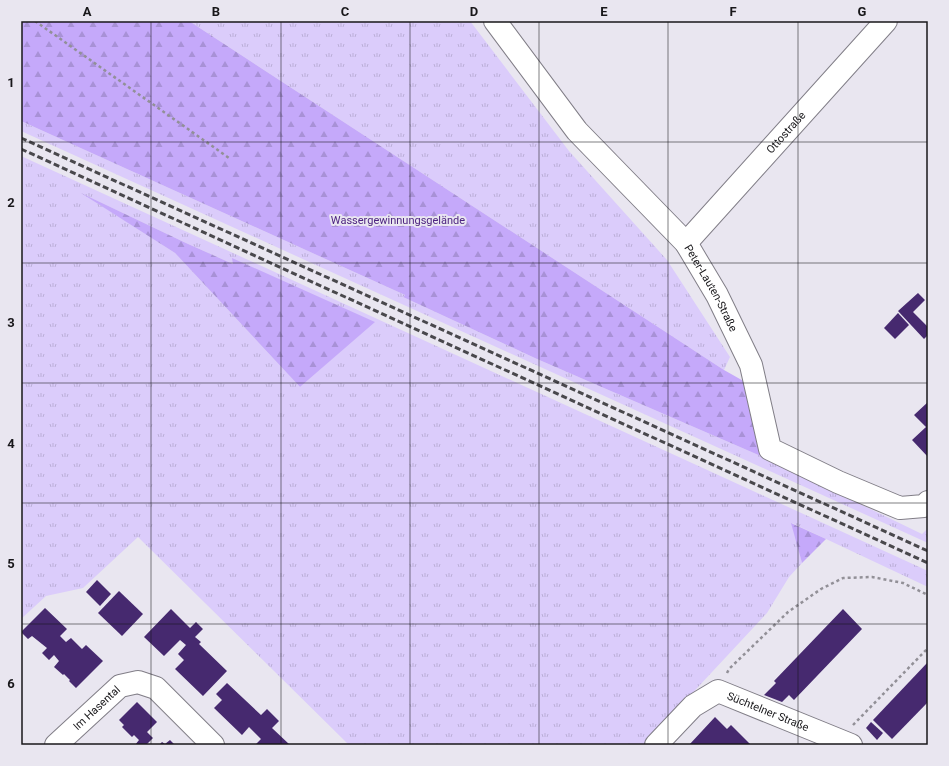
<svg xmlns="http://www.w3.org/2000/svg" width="949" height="766" viewBox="0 0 949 766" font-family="Roboto,sans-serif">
	<defs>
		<pattern id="grass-tufts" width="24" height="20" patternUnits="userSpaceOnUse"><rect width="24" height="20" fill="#dbccfb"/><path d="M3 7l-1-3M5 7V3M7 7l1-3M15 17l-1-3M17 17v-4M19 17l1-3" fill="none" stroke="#bbaed7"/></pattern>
		<pattern id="forest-firs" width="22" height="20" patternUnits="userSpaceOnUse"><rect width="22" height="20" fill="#c5a9fa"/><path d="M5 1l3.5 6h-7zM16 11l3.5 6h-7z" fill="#a891d6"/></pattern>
	</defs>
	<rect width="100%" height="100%" fill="#e9e6f0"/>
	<!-- grass -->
	<g fill="url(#grass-tufts)" fill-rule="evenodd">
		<polygon points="189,21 470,21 569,151 667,260 730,357 724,370"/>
		<polygon points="21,121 405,295 403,297 537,359 763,457 922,534 928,528 928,543 21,131"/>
		<path d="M 21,156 L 928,571 L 928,587 L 792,523 L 802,563 L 789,577 L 767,613 L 644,745 L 349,745 L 138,537 L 83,588 L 46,596 L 21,619 ZM 85,195 L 186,243 L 233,264 L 233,259 L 374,322 L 300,387 L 175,253 Z"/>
	</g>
	<!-- forest -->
	<g fill="url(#forest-firs)">
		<polygon points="21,21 189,21 724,370 747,383 763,457 537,359 403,297 405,295 21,121"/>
		<polygon points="81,193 186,243 233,264 232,258 375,322 300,387 175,253"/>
		<polygon points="791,523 826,539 802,563"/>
	</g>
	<!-- building -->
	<g fill="#46296f">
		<polygon points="918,293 925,300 913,312 928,327 928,335 924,339 898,311"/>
		<polygon points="898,313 909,325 895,339 884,328"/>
		<polygon points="928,402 928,457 912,440 926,427 914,415"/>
		<polygon points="97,580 111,594 100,606 86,592"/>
		<polygon points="119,591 143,614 122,636 98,613"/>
		<polygon points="45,608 67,629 60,636 66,642 71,638 82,649 86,645 103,661 76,688 69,681 70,680 64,674 63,675 54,667 59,661 54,655 49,660 42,653 47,648 32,636 28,639 21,632"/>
		<polygon points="171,609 190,628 196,622 203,629 195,637 201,642 199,644 227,671 203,696 175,669 184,660 178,654 186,645 180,640 164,656 144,637"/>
		<polygon points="843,609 862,629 794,700 789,695 782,702 764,695 776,683 774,681"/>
		<polygon points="928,662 928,702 892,739 873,720"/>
		<polygon points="227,683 261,715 267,709 279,721 272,728 290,745 255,745 261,739 249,727 242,735 214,708 222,700 216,694"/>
		<polygon points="137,702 157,722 147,732 153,738 146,745 135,745 139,740 134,735 132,737 122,727 124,725 119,720"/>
		<polygon points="715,717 727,729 731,725 751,745 689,745"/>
		<polygon points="871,722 883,733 877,740 866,728"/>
		<polygon points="170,740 175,745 159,745 162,742 165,744"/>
	</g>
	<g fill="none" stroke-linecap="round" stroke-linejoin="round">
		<defs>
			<g id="minor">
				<path id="s1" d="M 495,21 L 577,131 L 686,243 L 717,295 L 751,365 L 770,449 L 838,482 L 900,508 L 924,506 L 928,502"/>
				<path id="s2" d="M 686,243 L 886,21"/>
				<path id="s3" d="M 56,745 L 120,686 L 138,682 L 156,688 L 213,745"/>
				<path id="s4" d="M 656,745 L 693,706 L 718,691 L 851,745"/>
			</g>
		</defs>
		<!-- minor casing -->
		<use href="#minor" stroke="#817e87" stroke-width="24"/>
		<!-- path -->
		<g stroke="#929097" stroke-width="2.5" stroke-dasharray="3 3" stroke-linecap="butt">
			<polyline points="35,21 229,158"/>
			<polyline points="727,673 729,669 788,612 821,589 843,578 872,577 903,583 928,595"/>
			<polyline points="853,725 928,648"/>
		</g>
		<!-- minor -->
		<use href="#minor" stroke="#fff" stroke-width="22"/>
		<!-- rail -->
		<g stroke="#49484c" stroke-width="3" stroke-dasharray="6 3" stroke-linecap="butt">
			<polyline points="21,138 928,551"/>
			<polyline points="21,149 928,563"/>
		</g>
	</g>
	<!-- grid -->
	<path fill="none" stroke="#18171a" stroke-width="1" stroke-opacity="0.55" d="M 151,21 L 151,745M 281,21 L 281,745M 410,21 L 410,745M 539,21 L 539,745M 668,21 L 668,745M 798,21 L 798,745M 21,142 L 928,142M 21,263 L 928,263M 21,383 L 928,383M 21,503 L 928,503M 21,624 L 928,624"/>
	<g text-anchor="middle" stroke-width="4" stroke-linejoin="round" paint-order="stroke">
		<!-- street labels -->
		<g font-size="11" fill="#18171a" stroke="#e9e6f0">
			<text dy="4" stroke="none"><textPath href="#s2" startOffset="149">Ottostraße</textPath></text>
			<text dy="4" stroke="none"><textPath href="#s1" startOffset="345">Peter-Lauten-Straße</textPath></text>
			<text dy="4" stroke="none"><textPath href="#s3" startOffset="55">Im Hasental</textPath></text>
			<text dy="4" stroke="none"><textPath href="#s4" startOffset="137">Süchtelner Straße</textPath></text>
		</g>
		<!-- park labels -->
		<g font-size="11" fill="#4d2480" stroke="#e9e6f0">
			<text x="398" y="224">Wassergewinnungsgelände</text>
		</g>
	</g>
	<!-- border -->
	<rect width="949" height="766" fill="none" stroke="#e9e6f0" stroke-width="44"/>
	<rect x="22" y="22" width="905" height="722" fill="none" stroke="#18171a" stroke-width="1.5"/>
	<g font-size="13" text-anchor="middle" font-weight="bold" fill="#18171a">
		<text x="87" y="16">A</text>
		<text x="216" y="16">B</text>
		<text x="345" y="16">C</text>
		<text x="474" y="16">D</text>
		<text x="604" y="16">E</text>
		<text x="733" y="16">F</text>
		<text x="862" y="16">G</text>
		<text x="11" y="87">1</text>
		<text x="11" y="207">2</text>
		<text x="11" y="327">3</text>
		<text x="11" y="448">4</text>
		<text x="11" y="568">5</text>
		<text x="11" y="688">6</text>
	</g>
</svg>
